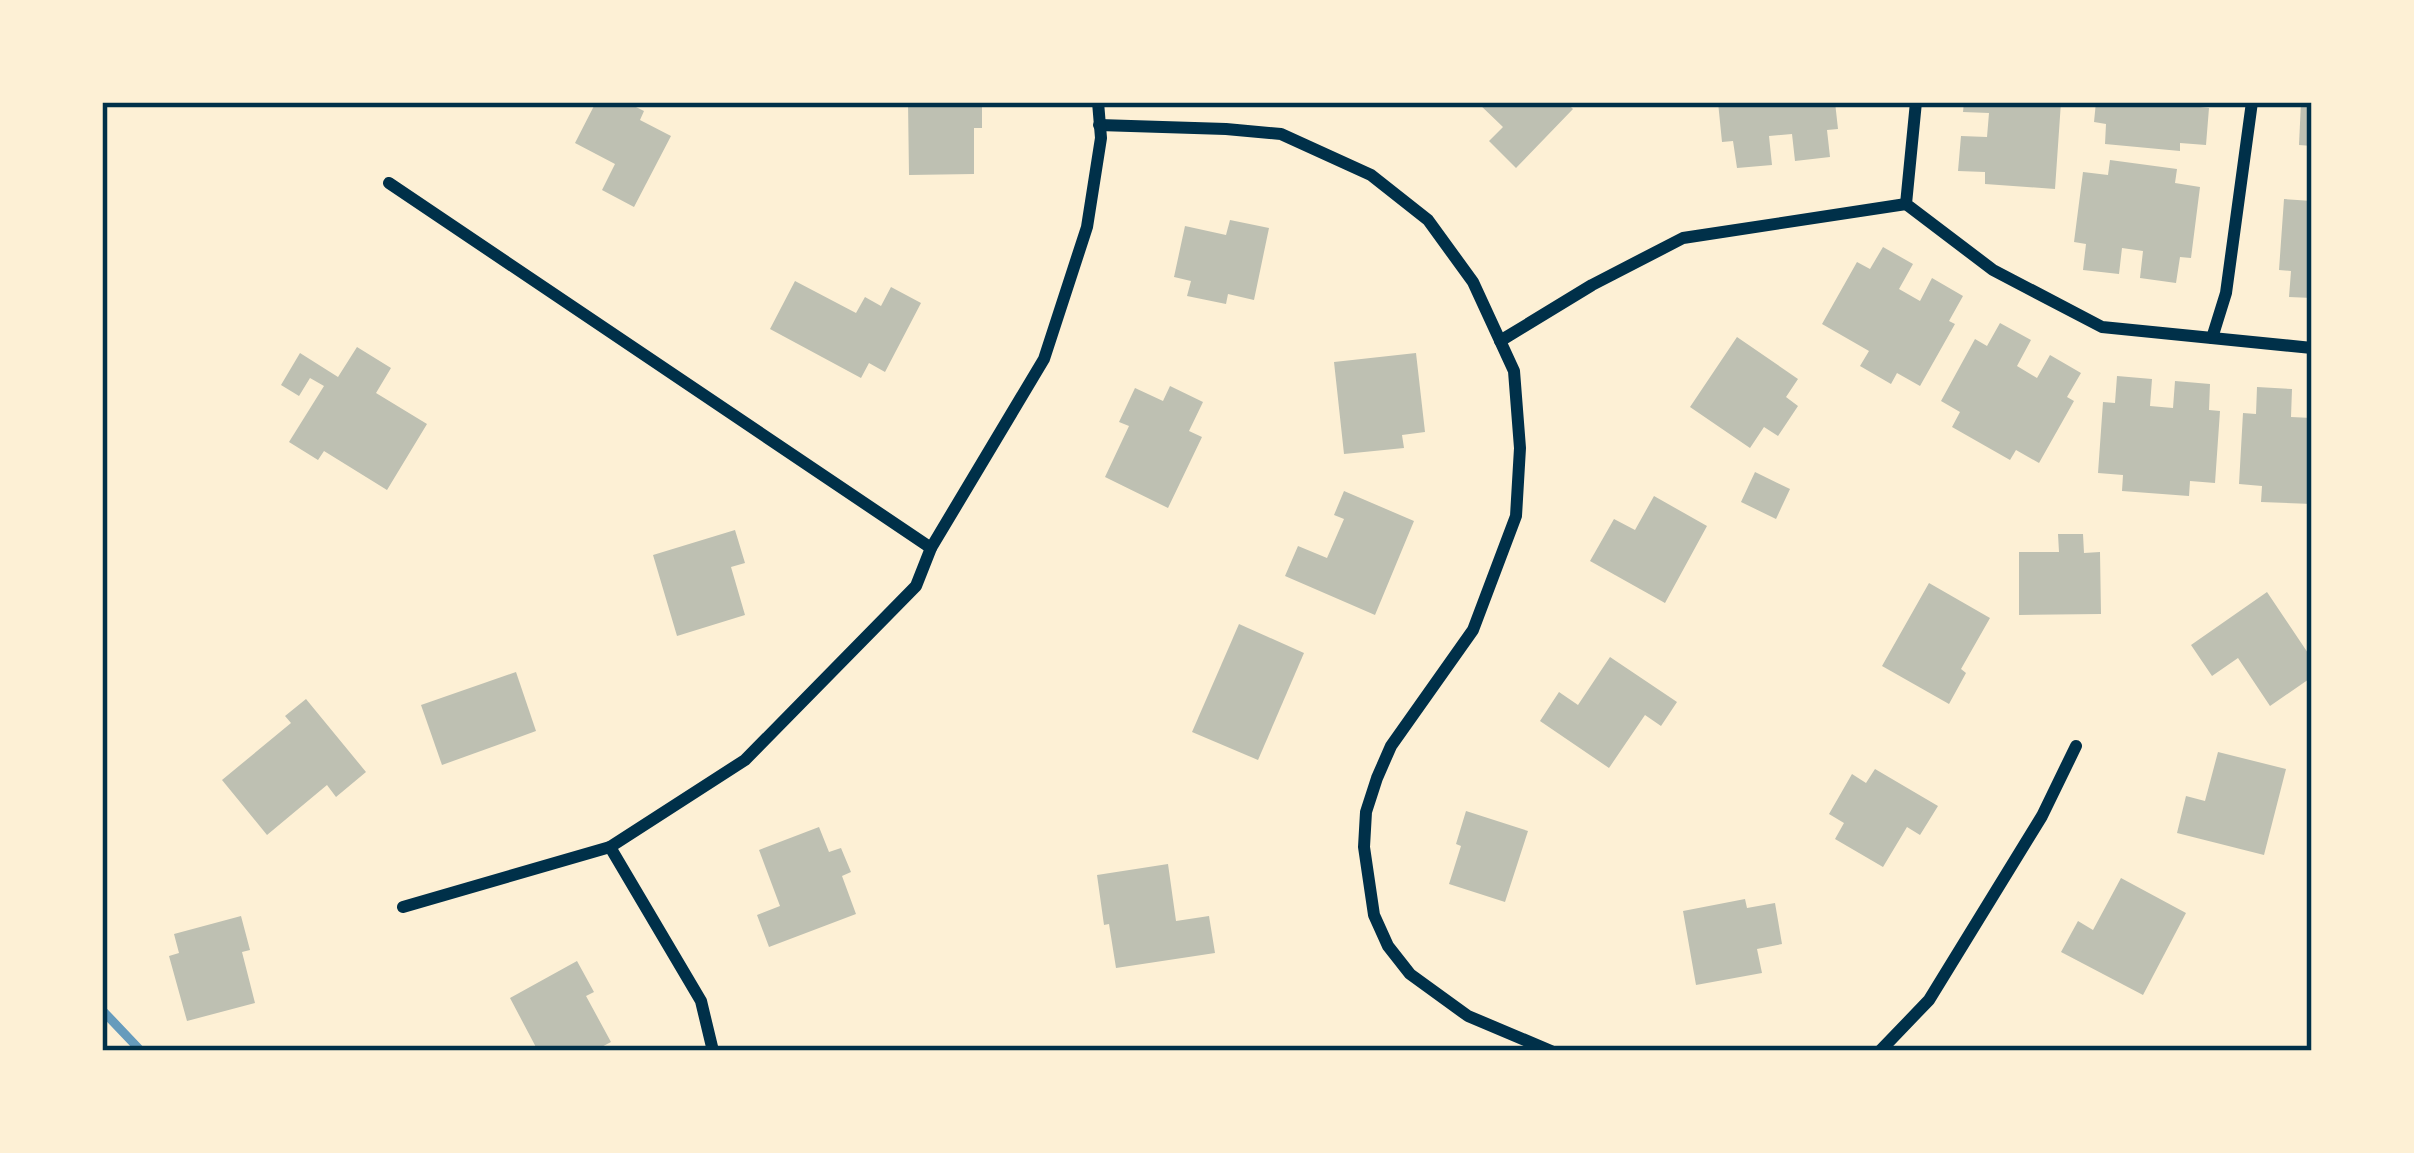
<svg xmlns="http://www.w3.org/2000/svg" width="2414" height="1153" viewBox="0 0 2414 1153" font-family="'Fira Sans',sans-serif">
	<rect width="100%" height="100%" fill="#fdf0d5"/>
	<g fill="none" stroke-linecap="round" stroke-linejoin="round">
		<!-- stream -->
		<polyline stroke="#669bbc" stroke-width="9" points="102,1010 141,1051"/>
	</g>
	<!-- building -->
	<g fill="#bec0b2">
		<polygon points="596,102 626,102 644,111 640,120 671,136 634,207 602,190 615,164 575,143"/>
		<polygon points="908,102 982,102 982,128 974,128 974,174 909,175"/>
		<polygon points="1477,102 1566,102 1573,109 1516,168 1489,141 1503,127"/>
		<polygon points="1718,102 1835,102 1838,129 1827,130 1830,157 1795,161 1792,134 1769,136 1772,165 1737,168 1733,141 1722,142"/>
		<polygon points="1964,102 2061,102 2055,189 1985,184 1985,172 1958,171 1961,136 1987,137 1989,113 1963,112"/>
		<polygon points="2096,102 2184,102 2183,105 2209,108 2206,145 2180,143 2180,151 2105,144 2106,124 2094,122"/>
		<polygon points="2301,102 2312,102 2312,146 2299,145"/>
		<polygon points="2110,160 2177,169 2175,183 2200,187 2191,258 2180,257 2176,283 2140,278 2143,251 2122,248 2119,274 2083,270 2086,244 2074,242 2083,172 2108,175"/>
		<polygon points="2284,199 2312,201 2312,298 2289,297 2291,271 2279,270"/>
		<polygon points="1230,220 1269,228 1254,300 1228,294 1226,304 1187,296 1191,281 1174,277 1185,226 1226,235"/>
		<polygon points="1883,247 1913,264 1899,289 1920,301 1932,278 1963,296 1949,321 1955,324 1920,386 1897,373 1891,384 1860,366 1869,351 1822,324 1857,262 1870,269"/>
		<polygon points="795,281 856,313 865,297 881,306 891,287 921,303 885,372 869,363 861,378 770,329"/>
		<polygon points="2000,323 2031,340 2017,366 2037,378 2050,355 2081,373 2067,397 2074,401 2039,463 2016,450 2010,460 1952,427 1960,412 1941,401 1975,339 1987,346"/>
		<polygon points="1737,337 1798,379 1786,397 1798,406 1778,436 1764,427 1750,448 1690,407"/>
		<polygon points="357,347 391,368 376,393 427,424 387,490 324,451 318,460 289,442 324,386 310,378 299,396 281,385 300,353 338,377"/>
		<polygon points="1416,353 1425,432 1402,435 1404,448 1344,454 1334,362"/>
		<polygon points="2117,376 2152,379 2150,406 2173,408 2175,381 2210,384 2209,410 2220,411 2215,483 2190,481 2189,496 2122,491 2123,475 2098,473 2103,402 2115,403"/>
		<polygon points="1170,386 1203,402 1189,431 1202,437 1168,508 1105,477 1129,426 1119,422 1135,388 1163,401"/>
		<polygon points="2257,387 2292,389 2291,417 2312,418 2312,504 2261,502 2262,486 2239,484 2243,413 2256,414"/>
		<polygon points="1755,472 1790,489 1776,519 1741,502"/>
		<polygon points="1344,491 1414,521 1375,615 1285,576 1298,546 1327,558 1344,519 1334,515"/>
		<polygon points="1654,496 1707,526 1665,603 1590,561 1614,519 1635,530"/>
		<polygon points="735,530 745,563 731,567 745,615 677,636 653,555"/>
		<polygon points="2058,534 2083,534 2084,553 2100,552 2101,614 2019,615 2019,552 2059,552"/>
		<polygon points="1929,583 1990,618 1961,669 1966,673 1949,704 1882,666"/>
		<polygon points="2267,592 2312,659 2312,677 2270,706 2238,658 2212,676 2191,645"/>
		<polygon points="1239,624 1304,653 1258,760 1192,732"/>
		<polygon points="1610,657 1677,702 1661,726 1645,715 1609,768 1540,721 1559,692 1578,705"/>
		<polygon points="516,672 536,731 442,765 421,705"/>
		<polygon points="306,699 366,772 336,797 327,785 267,835 222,780 291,723 285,716"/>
		<polygon points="2218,752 2286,769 2264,855 2177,833 2186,796 2205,801"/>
		<polygon points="1875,769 1938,806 1920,835 1907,827 1883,867 1835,839 1844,823 1829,814 1852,774 1866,783"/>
		<polygon points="1466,811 1528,831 1505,902 1449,884 1461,846 1456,844"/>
		<polygon points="819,827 829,852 841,848 851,872 842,876 856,914 769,947 757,915 780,906 759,850"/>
		<polygon points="1168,864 1176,921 1209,916 1215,953 1116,968 1109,924 1104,925 1097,875"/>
		<polygon points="2121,878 2186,913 2143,995 2061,952 2078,921 2093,930"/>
		<polygon points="1745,899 1747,908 1775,903 1782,944 1757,949 1762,973 1696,985 1683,911"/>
		<polygon points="241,916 250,950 242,952 255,1003 187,1021 169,956 179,953 174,934"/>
		<polygon points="577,961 594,992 586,996 611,1042 594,1051 538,1051 510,998"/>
	</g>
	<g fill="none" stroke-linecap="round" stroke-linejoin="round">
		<!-- minor -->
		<g stroke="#003049" stroke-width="12">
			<polyline points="1916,102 1906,204 1993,270 2102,327 2312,348"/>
			<polyline points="1099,125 1226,129 1281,134 1371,175 1428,220 1473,282 1514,371 1520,448 1516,516 1473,630 1391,746 1377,778 1366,812 1364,847 1374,915 1388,946 1410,974 1468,1016 1551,1051"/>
			<polyline points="389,183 931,548"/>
			<polyline points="2212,338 2226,293 2252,102"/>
			<polyline points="1500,341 1592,285 1683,238 1906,204"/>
			<polyline points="610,847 701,1001 713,1051"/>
			<polyline points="403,907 610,847 745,760 916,586 931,548 1044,359 1087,227 1101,138 1098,102"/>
			<polyline points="1880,1051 1929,1000 2042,816 2076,746"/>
		</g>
	</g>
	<!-- border -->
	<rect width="2414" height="1153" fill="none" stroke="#fdf0d5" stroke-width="210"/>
	<rect x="105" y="105" width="2204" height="943" fill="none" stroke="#003049" stroke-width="4.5"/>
</svg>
